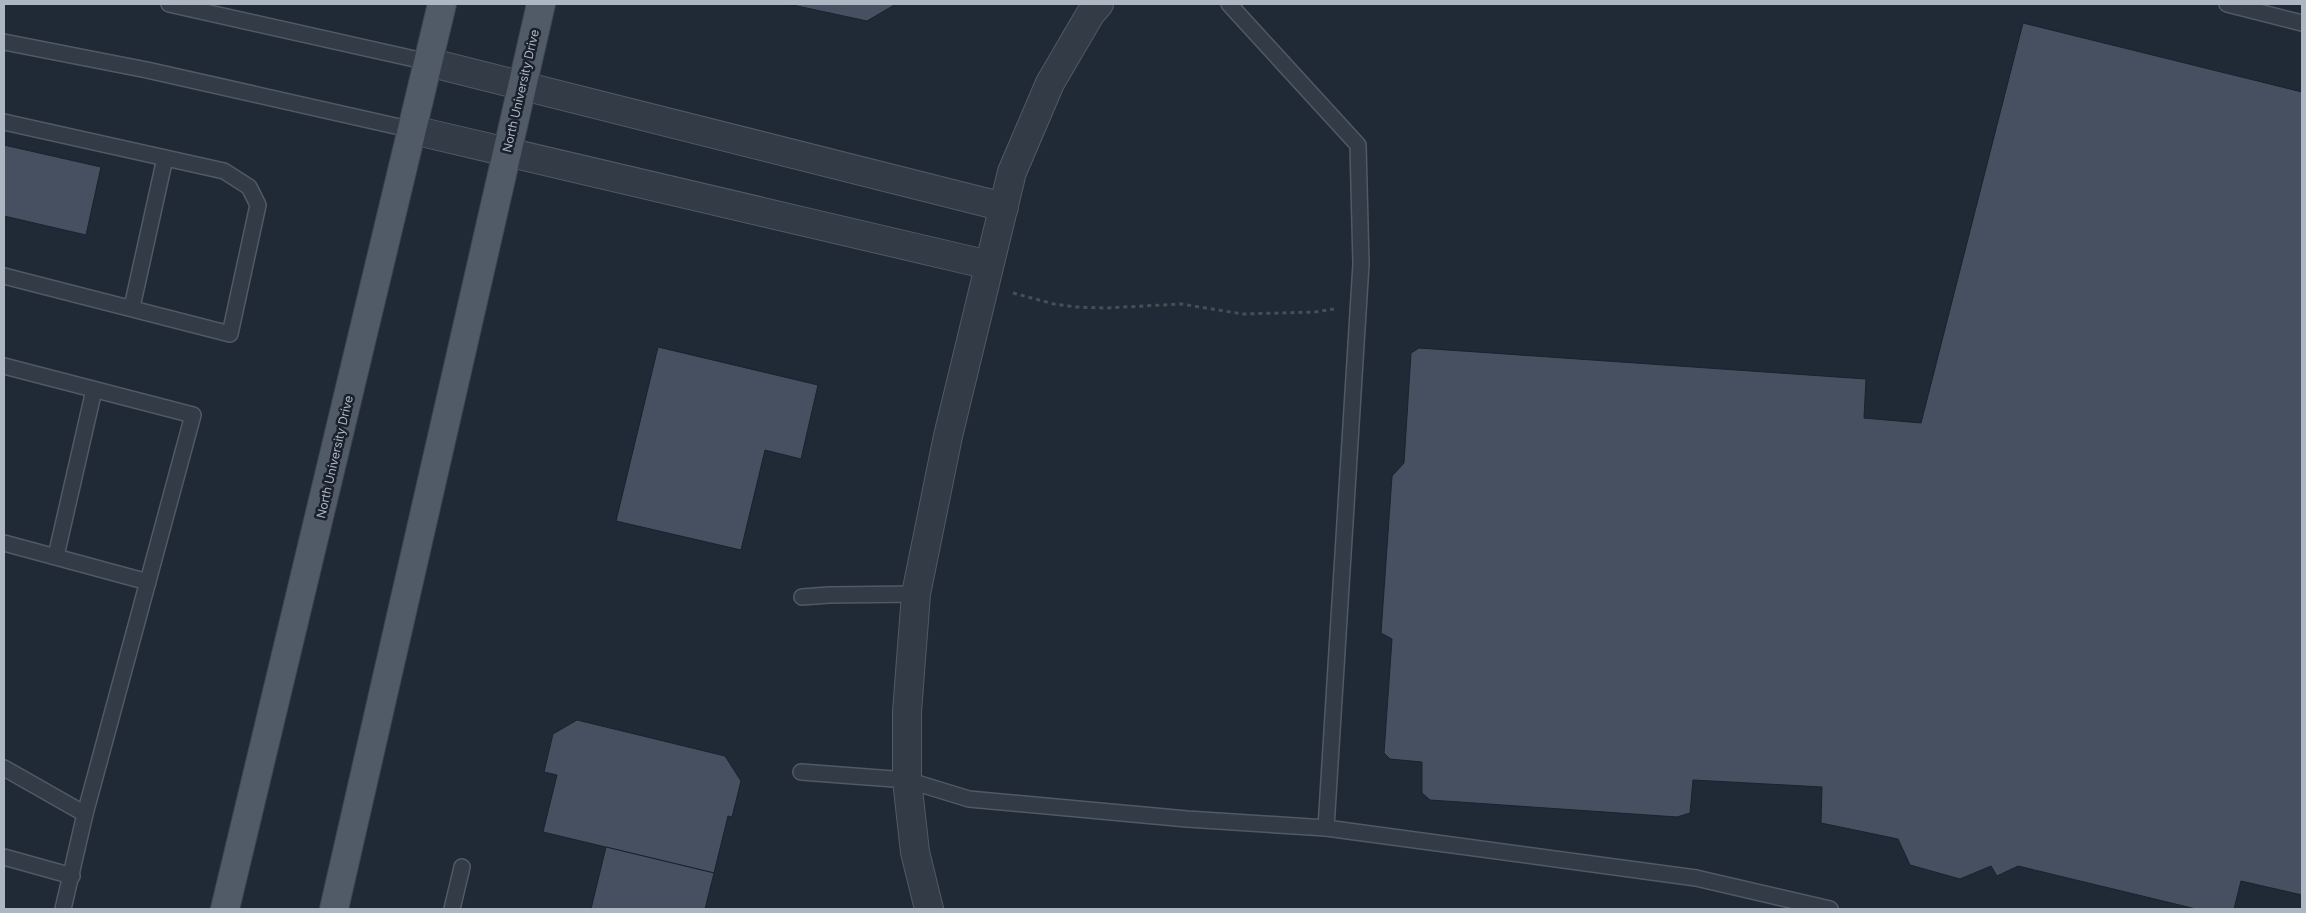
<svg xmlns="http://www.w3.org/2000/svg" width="2306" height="913" viewBox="0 0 2306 913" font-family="Inter,sans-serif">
	<rect width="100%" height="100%" fill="#202936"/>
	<!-- building -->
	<g fill="#465060" stroke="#1b222d">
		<polygon points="788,4 896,4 867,21"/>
		<polygon points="2023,23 2302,92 2302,895 2241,881 2234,909 2196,909 2018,866 1997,876 1991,866 1960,879 1910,865 1898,839 1821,823 1822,787 1693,780 1690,813 1677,817 1430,800 1422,793 1422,762 1390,759 1384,753 1392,639 1381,633 1392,476 1404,463 1411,353 1419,348 1866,379 1864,418 1921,423"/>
		<polygon points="4,145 101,167 86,235 4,216"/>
		<polygon points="658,347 818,385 801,459 765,450 741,550 616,521"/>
		<polygon points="577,720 725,756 741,781 732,817 728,816 714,873 543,832 557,775 544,772 553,734"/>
		<polygon points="606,847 714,873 705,909 591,909"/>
	</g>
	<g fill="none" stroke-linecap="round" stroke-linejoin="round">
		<defs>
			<g id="lane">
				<polyline points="169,4 428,62"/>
				<polyline points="1229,4 1358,145 1361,264 1326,828"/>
				<polyline points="2227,4 2302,23"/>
				<polyline points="4,42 147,70 413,130"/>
				<polyline points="4,122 224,171 249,187 258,205 230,334 4,276"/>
				<polyline points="132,307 165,158"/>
				<polyline points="4,366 193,415 85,814 63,909"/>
				<polyline points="4,543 148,582"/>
				<polyline points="56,556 94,390"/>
				<polyline points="802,597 829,595 916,594"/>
				<polyline points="4,768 85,814"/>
				<polyline points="801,772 907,780 969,799 1187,819 1326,828 1696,878 1830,909"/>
				<polyline points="4,857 72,876"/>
				<polyline points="452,909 462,867"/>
			</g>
			<g id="street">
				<polyline points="428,62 1004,207"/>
				<polyline points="413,130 989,265"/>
				<polyline points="929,909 915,852 907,780 907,712 916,594 948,436 1012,172 1050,83 1091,13 1099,4"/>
			</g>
			<g id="primary">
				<polyline points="225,909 442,4"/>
				<polyline points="334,909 541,4"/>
			</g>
		</defs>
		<!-- lane casing -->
		<use href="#lane" stroke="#515964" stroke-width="18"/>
		<!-- street casing -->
		<use href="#street" stroke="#515964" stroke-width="30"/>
		<!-- primary casing -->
		<use href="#primary" stroke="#3d4450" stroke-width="30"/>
		<!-- path -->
		<polyline stroke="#3f5254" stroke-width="3" stroke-dasharray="4 4" stroke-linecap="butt" points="1013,293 1054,304 1076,307 1106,308 1181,304 1243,314 1315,312 1334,309"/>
		<!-- lane -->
		<use href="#lane" stroke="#333b47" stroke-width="15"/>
		<!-- street -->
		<use href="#street" stroke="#333b47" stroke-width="28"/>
		<!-- primary -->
		<use href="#primary" stroke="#515a67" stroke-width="28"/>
	</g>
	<g text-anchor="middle" stroke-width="5" stroke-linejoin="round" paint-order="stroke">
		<!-- street labels -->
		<g font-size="12" fill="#adb6c3" stroke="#19202b">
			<text transform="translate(521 91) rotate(-77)" y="4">North University Drive</text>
			<text transform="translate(335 457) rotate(-77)" y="4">North University Drive</text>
		</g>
	</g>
	<!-- border -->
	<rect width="2306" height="913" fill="none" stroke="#adb6c3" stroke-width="10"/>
</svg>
